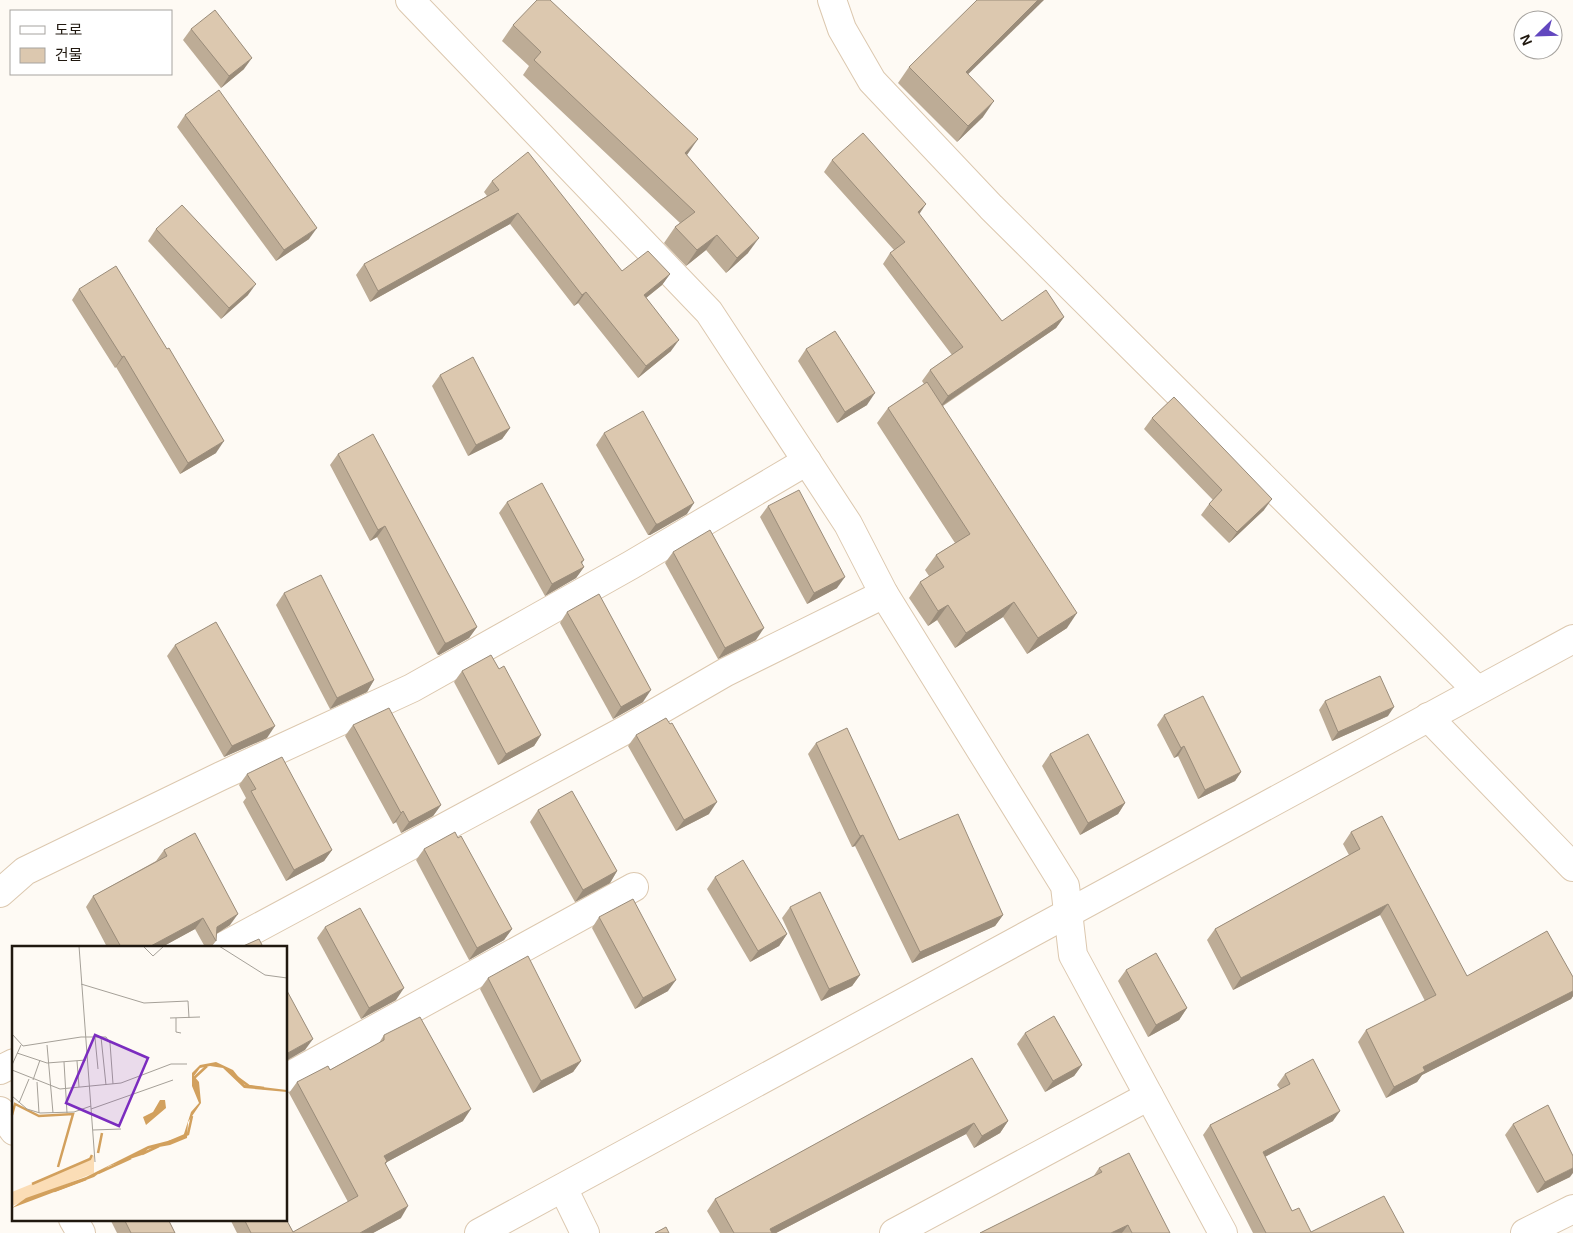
<svg xmlns="http://www.w3.org/2000/svg" width="1573" height="1233" viewBox="0 0 1573 1233" font-family="Helvetica,'Noto Sans KR',sans-serif">
	<rect width="100%" height="100%" fill="#fefaf4"/>
	<g fill="none" stroke-linecap="round" stroke-linejoin="round">
		<defs>
			<g id="street">
				<polyline points="410,0 709,312 848,524 884,594 1065,886 1073,955 1223,1233"/>
				<polyline points="832,0 842,29 872,81 991,207 1477,690"/>
				<polyline points="1428,717 1573,867"/>
				<polyline points="0,893 25,871 221,776 412,688 631,565 807,461"/>
				<polyline points="222,947 629,728 726,672 884,594"/>
				<polyline points="0,1070 14,1063"/>
				<polyline points="286,1078 634,887"/>
				<polyline points="0,1111 14,1131"/>
				<polyline points="563,1188 585,1233"/>
				<polyline points="73,1219 81,1233"/>
				<polyline points="479,1233 1573,639"/>
				<polyline points="894,1233 1149,1096"/>
				<polyline points="1525,1233 1573,1209"/>
			</g>
		</defs>
		<!-- street casing -->
		<use href="#street" stroke="#dcc8af" stroke-width="30"/>
		<!-- street -->
		<use href="#street" stroke="#fff" stroke-width="28"/>
	</g>
	<!-- wall -->
	<g fill="#bdac96">
		<polygon points="513,25 687,155 748,253 726,273 706,250 686,266 664,243 675,227 680,223 523,75 529,66 502,41"/>
		<polygon points="191,29 244,69 221,88 183,40"/>
		<polygon points="909,67 983,117 957,142 898,83"/>
		<polygon points="185,115 309,239 276,261 177,127"/>
		<polygon points="832,160 919,214 1002,321 1064,317 1056,328 943,406 1067,628 1027,654 1003,617 955,648 937,620 928,626 909,598 920,582 929,576 925,570 936,555 955,543 877,423 888,408 924,384 922,381 930,370 952,355 883,264 890,253 894,250 824,172"/>
		<polygon points="492,181 622,271 670,274 662,285 646,298 671,351 638,378 578,303 574,306 510,224 370,302 356,275 364,264 487,196 484,192"/>
		<polygon points="156,229 248,295 221,319 148,241"/>
		<polygon points="79,289 167,349 216,453 180,474 116,367 115,368 72,300"/>
		<polygon points="806,349 867,405 837,423 798,361"/>
		<polygon points="440,375 510,428 502,439 468,456 432,386"/>
		<polygon points="1152,418 1264,510 1229,543 1201,515 1209,504 1213,500 1144,429"/>
		<polygon points="604,433 687,514 650,535 648,535 596,445"/>
		<polygon points="338,454 477,627 469,638 439,655 437,654 377,537 370,541 330,465"/>
		<polygon points="507,502 584,567 576,578 545,596 499,513"/>
		<polygon points="768,506 837,588 807,604 760,517"/>
		<polygon points="673,552 756,640 718,659 665,563"/>
		<polygon points="284,593 374,680 367,692 330,709 276,605"/>
		<polygon points="567,612 643,702 613,719 560,623"/>
		<polygon points="175,645 267,738 224,757 167,656"/>
		<polygon points="499,669 541,735 534,746 498,765 454,682 462,671"/>
		<polygon points="1325,701 1388,716 1332,741 1319,710"/>
		<polygon points="1164,715 1241,772 1235,781 1198,799 1178,756 1174,758 1157,725"/>
		<polygon points="353,725 441,805 433,816 401,833 396,822 393,824 345,736"/>
		<polygon points="636,735 709,814 676,831 628,746"/>
		<polygon points="816,743 899,840 1003,915 995,926 912,963 855,846 852,847 808,754"/>
		<polygon points="1050,754 1125,803 1118,814 1080,835 1042,766"/>
		<polygon points="247,774 332,850 324,861 286,881 243,802 246,798 239,785"/>
		<polygon points="538,810 617,871 610,883 575,902 530,822"/>
		<polygon points="1351,832 1467,976 1573,977 1573,996 1571,999 1422,1075 1417,1082 1386,1098 1358,1042 1366,1030 1425,1001 1380,915 1233,990 1207,940 1215,929 1349,855 1343,844"/>
		<polygon points="424,849 512,929 504,940 469,960 416,860"/>
		<polygon points="164,850 230,925 216,934 216,941 211,947 205,947 195,929 162,947 107,947 86,907 93,896 156,861"/>
		<polygon points="715,877 787,934 779,946 750,962 707,889"/>
		<polygon points="790,907 860,975 852,986 821,1001 782,918"/>
		<polygon points="599,917 668,991 635,1009 592,928"/>
		<polygon points="325,927 396,1000 361,1019 317,938"/>
		<polygon points="1126,970 1187,1008 1179,1020 1148,1037 1118,981"/>
		<polygon points="488,978 581,1061 573,1072 533,1093 480,989"/>
		<polygon points="1025,1033 1082,1065 1074,1076 1045,1092 1017,1044"/>
		<polygon points="384,1035 463,1121 387,1162 385,1164 401,1218 373,1233 237,1233 230,1219 286,1219 293,1232 348,1202 289,1093 297,1082 330,1070 379,1043"/>
		<polygon points="972,1058 1008,1121 1000,1133 974,1148 966,1134 776,1233 720,1233 707,1211 715,1199"/>
		<polygon points="1285,1074 1333,1121 1265,1157 1292,1211 1311,1232 1404,1233 1253,1233 1203,1135 1210,1125 1280,1089 1277,1085"/>
		<polygon points="1513,1124 1570,1177 1537,1193 1505,1135"/>
		<polygon points="1099,1168 1170,1233 980,1233 1093,1177"/>
		<polygon points="110,1219 168,1219 175,1233 117,1233"/>
	</g>
	<!-- shaded-wall -->
	<g fill="#9a8c7a">
		<polygon points="1038,0 1044,0 954,88 966,72"/>
		<polygon points="252,58 244,69 221,88 229,76"/>
		<polygon points="994,101 983,117 957,142 968,126"/>
		<polygon points="698,139 687,155 674,169 685,153"/>
		<polygon points="926,204 918,216 918,212"/>
		<polygon points="518,213 510,224 370,302 378,291"/>
		<polygon points="317,228 309,239 276,261 284,250"/>
		<polygon points="717,235 706,250 686,266 697,250"/>
		<polygon points="759,238 748,253 726,273 737,258"/>
		<polygon points="670,274 662,285 636,306 644,295"/>
		<polygon points="256,284 248,295 221,319 229,308"/>
		<polygon points="586,292 578,303 574,306 582,295"/>
		<polygon points="1064,317 1056,328 940,407 948,396"/>
		<polygon points="679,340 671,351 638,378 646,366"/>
		<polygon points="124,356 116,367 115,368 122,357"/>
		<polygon points="875,393 867,405 837,423 845,412"/>
		<polygon points="510,428 502,439 468,456 476,445"/>
		<polygon points="224,441 216,453 180,474 188,463"/>
		<polygon points="1272,499 1264,510 1229,543 1237,532"/>
		<polygon points="694,503 687,514 650,535 648,535 656,524"/>
		<polygon points="385,526 377,537 370,541 378,530"/>
		<polygon points="584,560 577,571 584,567 576,578 545,596 552,584"/>
		<polygon points="845,577 837,588 807,604 814,593"/>
		<polygon points="1014,602 1003,617 955,648 966,633"/>
		<polygon points="948,605 937,620 928,626 938,611"/>
		<polygon points="1077,613 1067,628 1027,654 1038,638"/>
		<polygon points="477,627 469,638 439,655 437,654 445,643"/>
		<polygon points="764,628 756,640 718,659 725,648"/>
		<polygon points="374,680 367,692 330,709 337,698"/>
		<polygon points="651,690 643,702 613,719 621,707"/>
		<polygon points="1394,707 1388,716 1332,741 1338,732"/>
		<polygon points="275,726 267,738 224,757 232,746"/>
		<polygon points="541,735 534,746 498,765 506,754"/>
		<polygon points="1184,746 1178,756 1174,758 1181,748"/>
		<polygon points="1241,772 1235,781 1198,799 1205,790"/>
		<polygon points="717,802 709,814 676,831 684,820"/>
		<polygon points="1125,803 1118,814 1080,835 1088,823"/>
		<polygon points="441,805 433,816 401,833 409,822"/>
		<polygon points="403,811 396,822 393,824 401,813"/>
		<polygon points="863,835 855,846 852,847 860,836"/>
		<polygon points="332,850 324,861 286,881 294,870"/>
		<polygon points="617,871 610,883 575,902 583,890"/>
		<polygon points="1388,904 1380,915 1233,990 1241,978"/>
		<polygon points="238,914 230,925 213,936 217,927"/>
		<polygon points="1003,915 995,926 912,963 920,952"/>
		<polygon points="203,918 195,929 162,947 149,947"/>
		<polygon points="512,929 504,940 469,960 477,948"/>
		<polygon points="787,934 779,946 750,962 758,951"/>
		<polygon points="860,975 852,986 821,1001 829,989"/>
		<polygon points="676,980 668,991 635,1009 643,998"/>
		<polygon points="404,988 396,1000 361,1019 369,1008"/>
		<polygon points="1573,991 1573,996 1571,999 1422,1075 1417,1082 1386,1098 1394,1087 1423,1067"/>
		<polygon points="1187,1008 1179,1020 1148,1037 1156,1025"/>
		<polygon points="313,1039 305,1050 286,1061 286,1054"/>
		<polygon points="581,1061 573,1072 533,1093 541,1081"/>
		<polygon points="1082,1065 1074,1076 1045,1092 1053,1081"/>
		<polygon points="471,1109 463,1121 387,1162 379,1173 384,1156"/>
		<polygon points="1340,1111 1333,1121 1255,1162 1263,1152"/>
		<polygon points="1008,1121 1000,1133 974,1148 982,1136"/>
		<polygon points="974,1123 966,1134 776,1233 767,1233 770,1229"/>
		<polygon points="1573,1168 1573,1173 1570,1177 1537,1193 1545,1182"/>
		<polygon points="408,1206 401,1218 373,1233 360,1233"/>
		<polygon points="1128,1225 1122,1233 1111,1233"/>
	</g>
	<!-- building -->
	<g fill="#dcc8af" stroke="#9a8c7a">
		<polygon points="537,0 550,0 698,139 685,153 759,238 737,258 717,235 697,250 675,227 695,212 534,60 541,52 513,25"/>
		<polygon points="977,0 1038,0 966,72 994,101 968,126 909,67"/>
		<polygon points="215,10 252,58 229,76 191,29"/>
		<polygon points="219,90 317,228 284,250 185,115"/>
		<polygon points="863,133 926,204 918,212 1002,321 1046,290 1064,317 948,396 930,370 963,347 890,253 905,242 832,160"/>
		<polygon points="528,152 622,271 648,251 670,274 644,295 679,340 646,366 586,292 582,295 518,213 378,291 364,264 499,190 492,181"/>
		<polygon points="182,205 256,284 229,308 156,229"/>
		<polygon points="116,266 167,349 169,348 224,441 188,463 124,356 122,357 79,289"/>
		<polygon points="835,331 875,393 845,412 806,349"/>
		<polygon points="473,357 510,428 476,445 440,375"/>
		<polygon points="927,382 1077,613 1038,638 1014,602 966,633 948,605 938,611 920,582 944,567 936,555 970,534 888,408"/>
		<polygon points="1174,397 1272,499 1237,532 1209,504 1222,490 1152,418"/>
		<polygon points="643,411 694,503 658,524 656,524 604,433"/>
		<polygon points="373,434 477,627 447,643 445,643 385,526 378,530 338,454"/>
		<polygon points="542,483 584,560 581,562 584,567 552,584 507,502"/>
		<polygon points="799,490 845,577 814,593 768,506"/>
		<polygon points="710,530 764,628 725,648 673,552"/>
		<polygon points="321,575 374,680 337,698 284,593"/>
		<polygon points="599,594 651,690 621,707 567,612"/>
		<polygon points="216,622 275,726 232,746 175,645"/>
		<polygon points="491,655 499,669 504,666 541,735 506,754 462,671"/>
		<polygon points="1380,676 1394,707 1338,732 1325,701"/>
		<polygon points="1203,696 1241,772 1205,790 1184,746 1181,748 1164,715"/>
		<polygon points="389,708 441,805 409,822 403,811 401,813 353,725"/>
		<polygon points="666,718 670,724 672,723 717,802 684,820 636,735"/>
		<polygon points="847,728 899,840 958,814 1003,915 920,952 863,835 860,836 816,743"/>
		<polygon points="1088,734 1125,803 1088,823 1050,754"/>
		<polygon points="282,757 332,850 294,870 251,791 256,789 247,774"/>
		<polygon points="572,791 617,871 583,890 538,810"/>
		<polygon points="1382,816 1467,976 1547,931 1573,977 1573,991 1423,1067 1425,1071 1394,1087 1366,1030 1436,995 1388,904 1241,978 1215,929 1360,849 1351,832"/>
		<polygon points="455,832 458,838 461,836 512,929 477,948 424,849"/>
		<polygon points="195,833 238,914 217,927 216,941 203,918 149,947 121,947 93,896 167,856 164,850"/>
		<polygon points="743,860 787,934 758,951 715,877"/>
		<polygon points="820,892 860,975 829,989 790,907"/>
		<polygon points="633,899 676,980 643,998 599,917"/>
		<polygon points="360,908 404,988 369,1008 325,927"/>
		<polygon points="259,939 263,947 241,947"/>
		<polygon points="1156,953 1187,1008 1156,1025 1126,970"/>
		<polygon points="528,956 581,1061 541,1081 488,978"/>
		<polygon points="286,989 313,1039 286,1054"/>
		<polygon points="1054,1016 1082,1065 1053,1081 1025,1033"/>
		<polygon points="420,1017 471,1109 384,1156 387,1161 385,1163 408,1206 360,1233 251,1233 244,1219 286,1219 293,1232 358,1196 297,1082 328,1066 330,1070 384,1040 384,1035"/>
		<polygon points="972,1058 1008,1121 982,1136 974,1123 770,1229 772,1233 734,1233 715,1199"/>
		<polygon points="1313,1059 1340,1111 1263,1152 1292,1211 1299,1208 1311,1232 1384,1196 1404,1233 1266,1233 1210,1125 1290,1084 1285,1074"/>
		<polygon points="1548,1105 1573,1156 1573,1168 1545,1182 1513,1124"/>
		<polygon points="1129,1153 1170,1233 1132,1233 1128,1225 1111,1233 980,1233 1102,1172 1099,1168"/>
		<polygon points="124,1219 168,1219 175,1233 131,1233"/>
		<polygon points="666,1227 669,1233 655,1233"/>
	</g>
	<!-- overview -->
	<g transform="translate(12 946)">
		<rect width="275" height="275" fill="#fefaf4"/>
		<path d="M 82,209 L 82,227 L 0,260 L 0,246 L 78,214 Z" fill="#fbddb6"/>
		<path d="M 204,116 L 221,124 L 233,139 L 275,144 L 275,146 L 232,142 L 211,122 L 198,120 L 188,122 L 182,130 L 187,136 L 189,157 L 176,176 L 175,192 L 158,199 L 136,203 L 130,209 L 97,220 L 82,231 L 0,262 L 14,252 L 74,231 L 136,200 L 171,191 L 179,166 L 187,157 L 180,140 L 180,127 L 188,119 ZM 148,154 L 153,154 L 154,162 L 134,179 L 131,171 L 141,166 Z" fill="#d2a05d"/>
		<path fill="none" stroke="#d2a05d" stroke-width="2.5" d="M 222,129 L 237,140 L 252,142M 181,133 L 195,120M 0,169 L 3,158 L 27,170 L 61,168 L 46,221M 157,196 L 176,188 L 180,170M 86,207 L 90,187M 130,208 L 147,200M 86,227 L 119,212M 20,238 L 78,213 L 80,209M 42,245 L 74,233"/>
		<path fill="none" stroke="#a5a098" stroke-width="1" d="M 67,0 L 83,216M 131,0 L 141,10 L 152,0M 207,0 L 253,29 L 275,32M 69,38 L 132,57 L 176,55 L 177,72M 158,72 L 188,71M 164,72 L 164,86 L 169,87M 0,88 L 11,100 L 69,91 L 94,91 L 98,97 L 101,138M 89,91 L 94,139M 83,92 L 86,123M 35,99 L 41,167M 5,107 L 35,117 L 74,114M 65,115 L 67,141M 52,116 L 55,167M 0,119 L 9,99M 0,124 L 48,143 L 109,137 L 159,118 L 175,118M 21,134 L 28,114M 25,136 L 27,167M 0,150 L 15,163 L 28,167 L 62,166 L 79,160M 7,157 L 17,133M 79,163 L 161,134M 81,184 L 109,183"/>
		<path fill="#7b2cbf" fill-opacity="0.15" stroke="#7b2cbf" stroke-width="2.5" d="M 83,89 L 136,112 L 107,180 L 54,157 Z"/>
		<rect width="275" height="275" fill="none" stroke="#20180f" stroke-width="2.5"/>
	</g>
	<!-- legend -->
	<rect x="10" y="10" width="162" height="65" fill="#ffffff" stroke="#a6a39f"/>
	<rect x="20" y="26" width="25" height="8" fill="#ffffff" stroke="#a6a39f"/>
	<text x="55" y="35" font-size="15" fill="#20180f">도로</text>
	<rect x="20" y="48" width="25" height="15" fill="#dcc8af" stroke="#a6a39f"/>
	<text x="55" y="60" font-size="15" fill="#20180f">건물</text>
	<!-- north arrow -->
	<g transform="translate(1538 35) rotate(247)"><circle r="24" fill="#ffffff" stroke="#a6a39f"/>
	<path d="M0-4L9 19L0 12L-9 19Z" fill="#6247bf"/>
	<text y="-8" font-size="14" font-weight="bold" text-anchor="middle" fill="#20180f">N</text>
	</g>
</svg>
